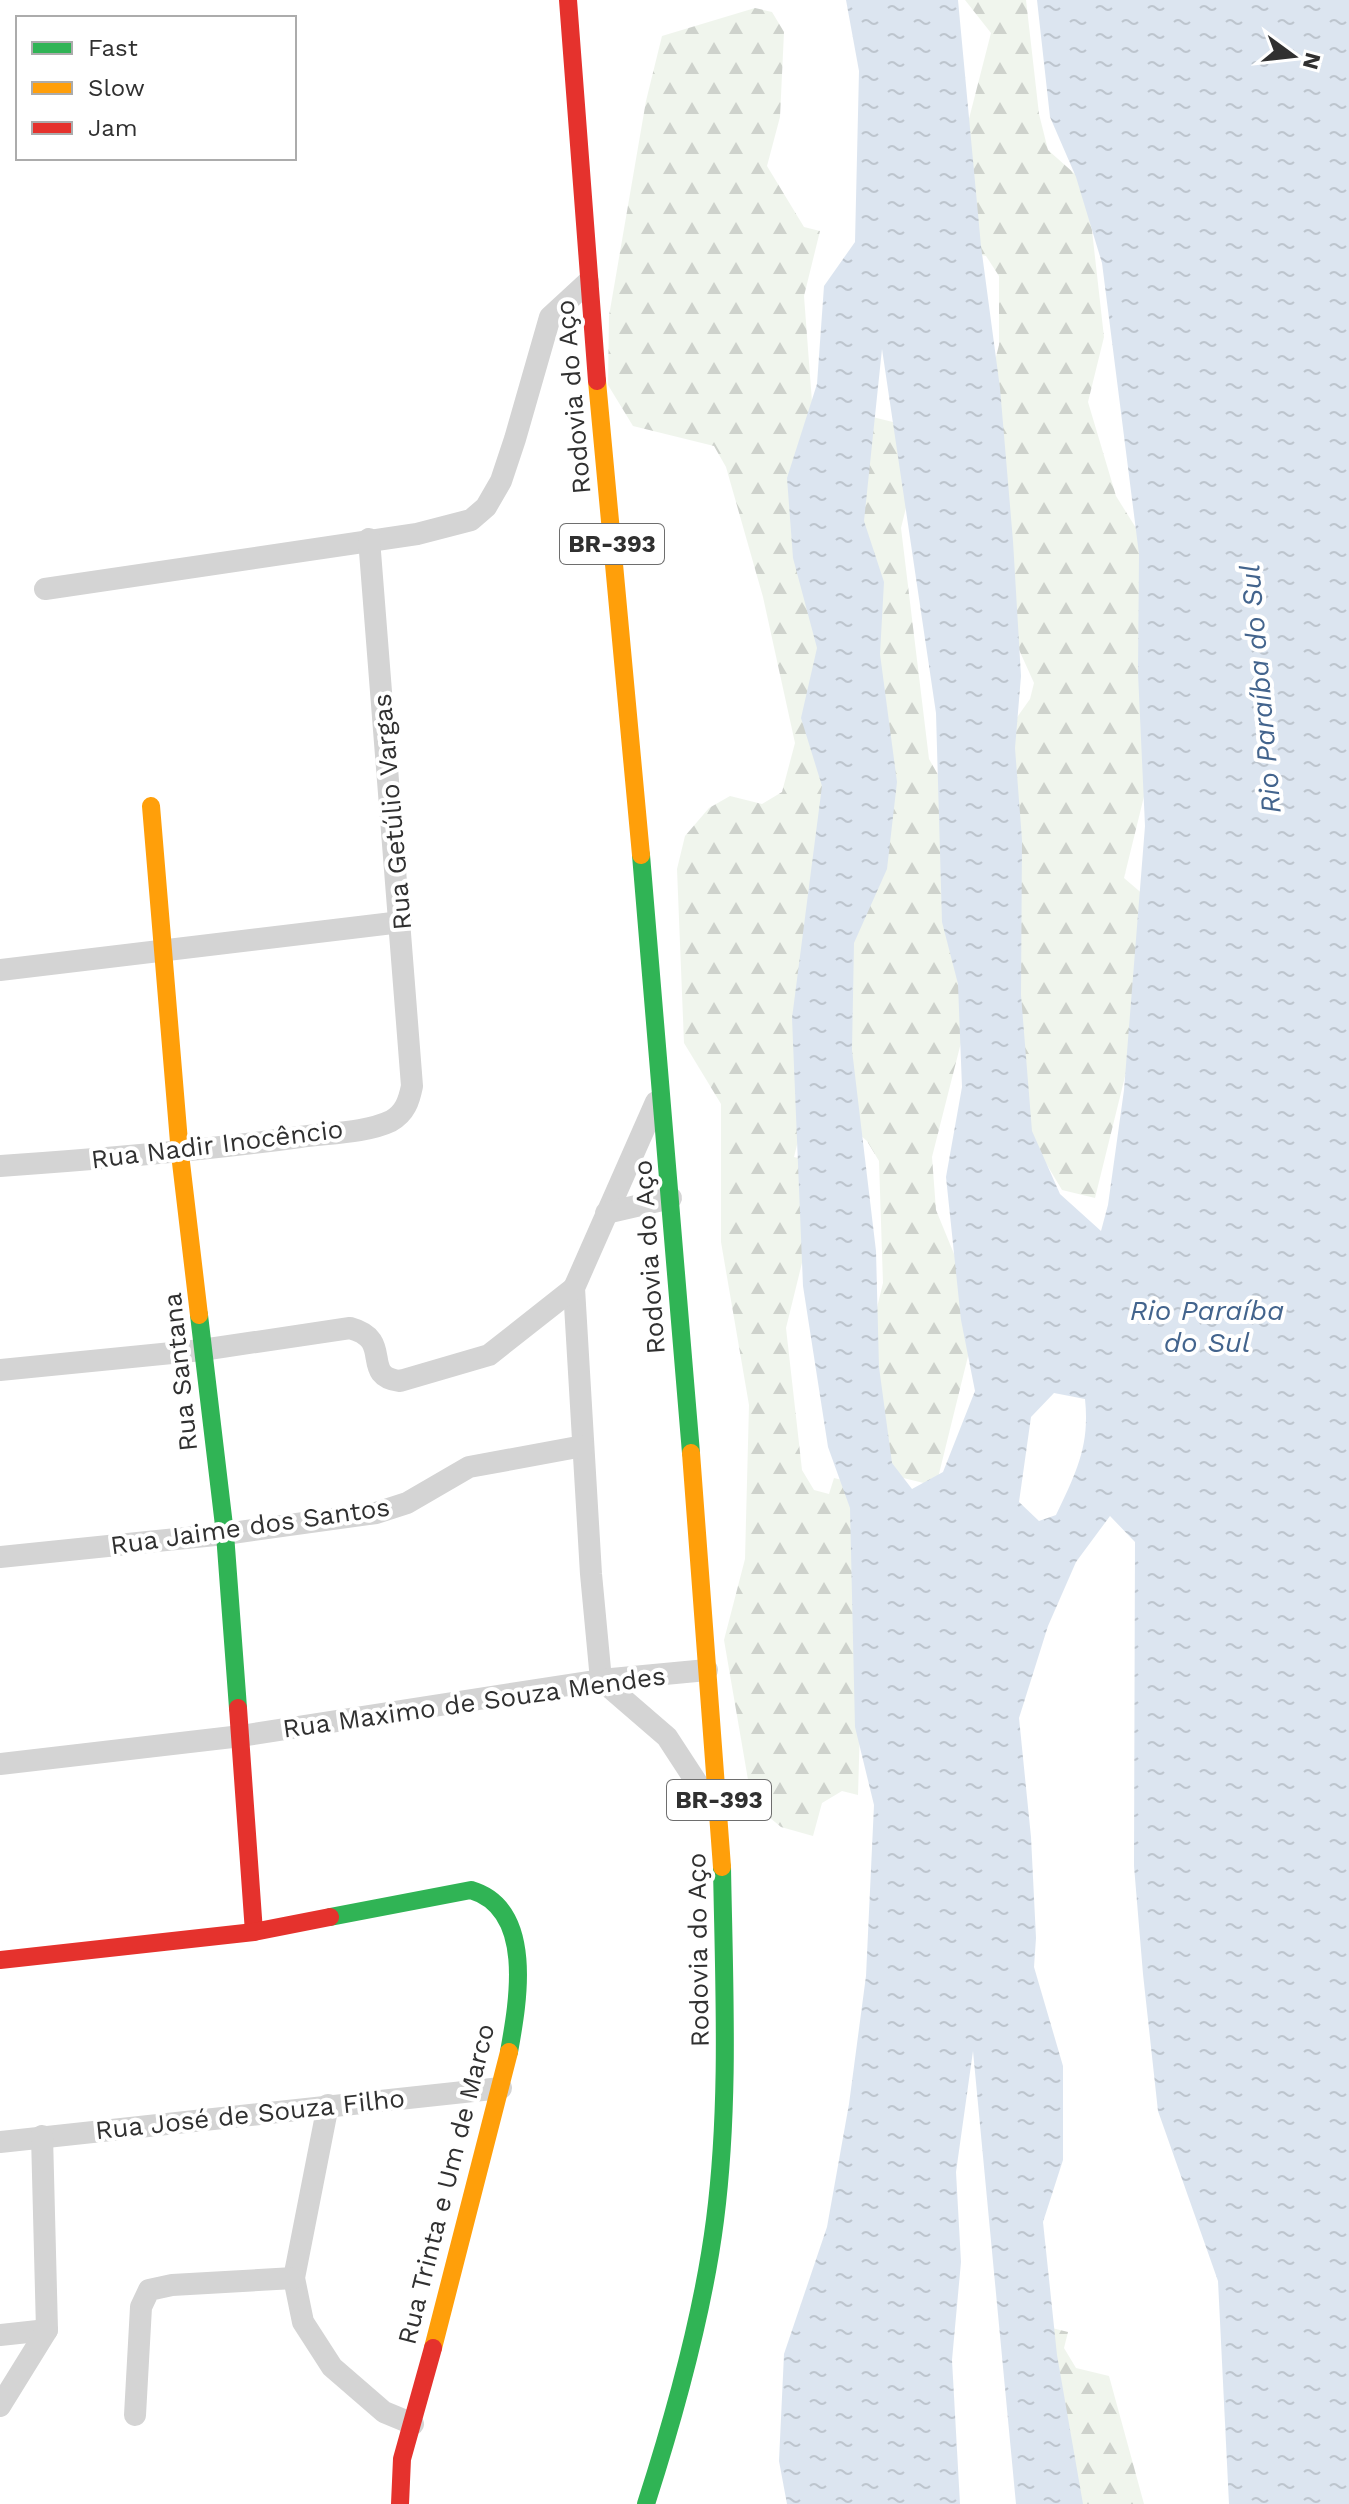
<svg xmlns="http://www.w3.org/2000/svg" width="1349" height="2504" viewBox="0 0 1349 2504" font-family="'Work Sans',sans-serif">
	<defs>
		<pattern id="forest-firs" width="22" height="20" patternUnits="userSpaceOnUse" patternTransform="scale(2)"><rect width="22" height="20" fill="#f0f5ed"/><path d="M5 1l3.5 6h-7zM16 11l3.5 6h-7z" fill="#ced2cc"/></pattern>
		<pattern id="water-ripples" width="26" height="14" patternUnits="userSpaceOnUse" patternTransform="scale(2)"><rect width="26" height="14" fill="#dce5f0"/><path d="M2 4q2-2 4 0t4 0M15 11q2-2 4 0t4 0" fill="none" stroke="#bdc5ce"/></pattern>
	</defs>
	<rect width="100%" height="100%" fill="#fff"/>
	<!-- forest -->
	<g fill="url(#forest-firs)">
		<polygon points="965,0 1026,0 1039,114 1048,150 1076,175 1088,195 1104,337 1088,402 1116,496 1141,536 1148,780 1124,878 1152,902 1135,1036 1095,1198 1062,1190 1001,1088 969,1011 932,1157 936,1210 968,1288 972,1340 936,1486 887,1474 855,1397 883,1283 879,1161 867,1141 839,1117 802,1125 794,1157 810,1161 814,1214 786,1328 802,1470 814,1490 829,1494 834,1478 867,1486 858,1795 842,1791 822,1803 813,1836 781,1827 752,1803 724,1640 745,1559 749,1405 721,1242 721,1104 684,1043 677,869 685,836 709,808 730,796 762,804 782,792 795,743 763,597 726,467 714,446 633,426 608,385 609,316 646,101 662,36 755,8 772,12 784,32 780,117 767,166 804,227 820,231 804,296 812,402 909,426 921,447 901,528 929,759 941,780 978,772 1030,699 1034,683 990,585 978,427 999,345 999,276 986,256 954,248 962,146 991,33"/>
		<polygon points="1052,2328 1068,2332 1064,2348 1076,2368 1109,2376 1144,2504 1075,2504"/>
	</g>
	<!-- water -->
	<path fill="url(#water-ripples)" fill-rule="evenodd" d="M 846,0 L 958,0 L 981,246 L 1000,388 L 1013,541 L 1021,676 L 1015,748 L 1022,840 L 1021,995 L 1032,1131 L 1060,1194 L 1101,1231 L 1108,1205 L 1124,1090 L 1145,826 L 1138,673 L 1139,554 L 1102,263 L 1076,177 L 1050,117 L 1037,0 L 1349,0 L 1349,2504 L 1229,2504 L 1218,2281 L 1158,2111 L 1143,1974 L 1134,1866 L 1135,1542 L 1110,1516 L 1076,1562 L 1048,1626 L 1019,1718 L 1031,1837 L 1036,1938 L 1034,1967 L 1063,2066 L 1063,2160 L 1043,2222 L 1057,2355 L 1083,2504 L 1016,2504 L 973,2051 L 956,2172 L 961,2262 L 952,2360 L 960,2504 L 787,2504 L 779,2461 L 784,2354 L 827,2227 L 849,2104 L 866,1976 L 874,1805 L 855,1727 L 850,1508 L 828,1447 L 803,1286 L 792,1018 L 822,786 L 801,718 L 817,648 L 793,558 L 787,478 L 817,384 L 824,286 L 855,242 L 859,71 ZM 882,349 L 936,713 L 942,922 L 958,984 L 962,1087 L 946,1177 L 961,1320 L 975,1391 L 943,1472 L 912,1489 L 892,1463 L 879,1367 L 876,1251 L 852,1050 L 854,943 L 887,869 L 897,782 L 880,654 L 884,582 L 864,521 ZM 1054,1393 L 1085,1399 C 1090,1446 1076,1473 1056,1515 L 1039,1521 L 1019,1502 L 1031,1417 Z"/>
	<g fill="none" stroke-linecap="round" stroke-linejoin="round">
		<!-- street -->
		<g stroke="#d4d4d4" stroke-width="22">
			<polyline points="45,589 417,534 471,520 486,507 501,481 515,439 550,317 588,282"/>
			<polyline points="0,970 401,922"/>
			<polyline points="656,1102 574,1288 591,1574 601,1680 667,1737 714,1809"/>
			<path d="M 0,1166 C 101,1159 200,1151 300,1137 C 327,1133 366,1133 391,1121 C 405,1113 409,1101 412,1086 L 369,539"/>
			<polyline points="606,1213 671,1198"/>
			<path d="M 0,1370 L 202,1350 L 350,1328 C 395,1340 359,1376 400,1381 L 489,1355 L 574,1288"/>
			<polyline points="0,1557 225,1534 376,1513 407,1503 469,1467 583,1446"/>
			<polyline points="0,1764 241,1736 601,1680 707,1670"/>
			<polyline points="328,2105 294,2278 303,2322 332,2367 384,2412 413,2424"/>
			<polyline points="0,2142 501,2088"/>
			<polyline points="0,2335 47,2330"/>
			<polyline points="0,2406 47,2330 42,2136"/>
			<polyline points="135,2415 141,2307 149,2290 172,2285 294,2278"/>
		</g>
		<!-- fast -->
		<g stroke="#30b455" stroke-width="18">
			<polyline points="641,855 691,1453"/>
			<polyline points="199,1315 225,1534 238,1708"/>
			<path d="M 330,1917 L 471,1890 C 535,1909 518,2002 509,2052"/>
			<path d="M 646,2504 C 675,2414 703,2314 715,2220 C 730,2103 724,1984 722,1867"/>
		</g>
		<!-- slow -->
		<g stroke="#ff9f0a" stroke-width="18">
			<polyline points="597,381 641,855"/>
			<polyline points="151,806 180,1154 199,1315"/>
			<polyline points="691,1453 722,1867"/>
			<polyline points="433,2348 509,2052"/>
		</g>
		<!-- jam -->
		<g stroke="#e5322d" stroke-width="18">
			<polyline points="568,0 597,381"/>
			<polyline points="238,1708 254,1932"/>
			<polyline points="0,1960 254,1932 330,1917"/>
			<polyline points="400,2504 402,2459 433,2348"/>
		</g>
	</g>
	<g text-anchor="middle" stroke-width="8" stroke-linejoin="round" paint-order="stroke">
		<!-- shield labels -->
		<g fill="#fff" stroke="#6e6e6e" stroke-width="2">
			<rect x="560" y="524" width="104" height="40" rx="6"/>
			<rect x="667" y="1780" width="104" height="40" rx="6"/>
		</g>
		<g font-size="24" font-weight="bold" fill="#303030">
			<text x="612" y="552">BR-393</text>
			<text x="719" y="1808">BR-393</text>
		</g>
		<!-- street labels -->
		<g font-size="26" fill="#303030" stroke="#fff">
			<text transform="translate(573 397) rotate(-95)" y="9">Rodovia do Aço</text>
			<text transform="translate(392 812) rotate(-95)" y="9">Rua Getúlio Vargas</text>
			<text transform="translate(217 1144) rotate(-7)" y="9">Rua Nadir Inocêncio</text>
			<text transform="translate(649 1257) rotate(-94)" y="9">Rodovia do Aço</text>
			<text transform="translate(180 1372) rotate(-96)" y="9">Rua Santana</text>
			<text transform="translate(250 1526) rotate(-8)" y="9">Rua Jaime dos Santos</text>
			<text transform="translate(474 1702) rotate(-8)" y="9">Rua Maximo de Souza Mendes</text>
			<text transform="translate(698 1950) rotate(-91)" y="9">Rodovia do Aço</text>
			<text transform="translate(250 2114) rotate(-6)" y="9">Rua José de Souza Filho</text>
			<text transform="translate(446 2184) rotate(-76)" y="9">Rua Trinta e Um de Marco</text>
		</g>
		<!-- water labels -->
		<g font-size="28" font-style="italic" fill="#43648d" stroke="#fff">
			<text transform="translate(1260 689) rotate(-95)" y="10">Rio Paraíba do Sul</text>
			<text x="1207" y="1320">Rio Paraíba<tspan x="1207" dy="32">do Sul</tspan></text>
		</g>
	</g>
	<!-- legend -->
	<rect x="16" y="16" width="280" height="144" fill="#ffffff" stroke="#acacac" stroke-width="2"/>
	<rect x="32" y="42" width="40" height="12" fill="#30b455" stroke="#acacac" stroke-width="2"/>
	<text x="88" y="56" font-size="24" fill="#303030">Fast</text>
	<rect x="32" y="82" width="40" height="12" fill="#ff9f0a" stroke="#acacac" stroke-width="2"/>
	<text x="88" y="96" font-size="24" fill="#303030">Slow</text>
	<rect x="32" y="122" width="40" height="12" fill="#e5322d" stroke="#acacac" stroke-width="2"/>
	<text x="88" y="136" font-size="24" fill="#303030">Jam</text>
	<!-- north arrow -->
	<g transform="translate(1293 56) rotate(105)" stroke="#ffffff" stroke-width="6" paint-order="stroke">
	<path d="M0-6L14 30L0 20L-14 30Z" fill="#303030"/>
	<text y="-12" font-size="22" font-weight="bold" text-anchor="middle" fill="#303030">N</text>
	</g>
</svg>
